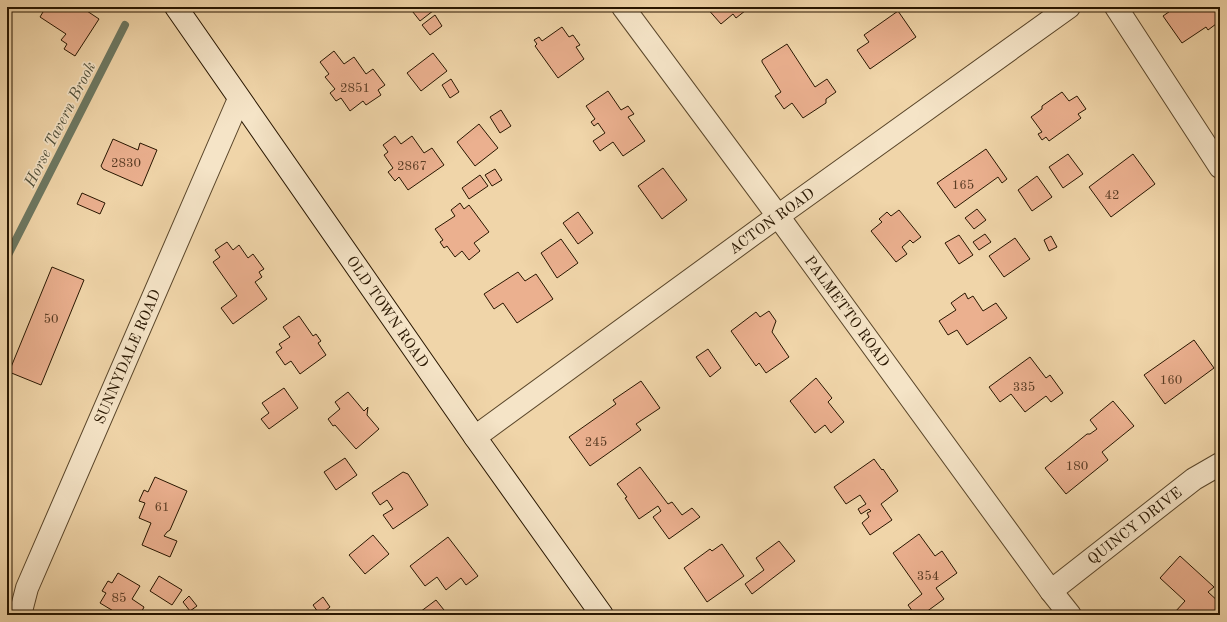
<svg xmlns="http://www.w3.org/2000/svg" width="1227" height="622" viewBox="0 0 1227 622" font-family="'Old Standard TT',serif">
	<rect width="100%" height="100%" fill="#f0d5a9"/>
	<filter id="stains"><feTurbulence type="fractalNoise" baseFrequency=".005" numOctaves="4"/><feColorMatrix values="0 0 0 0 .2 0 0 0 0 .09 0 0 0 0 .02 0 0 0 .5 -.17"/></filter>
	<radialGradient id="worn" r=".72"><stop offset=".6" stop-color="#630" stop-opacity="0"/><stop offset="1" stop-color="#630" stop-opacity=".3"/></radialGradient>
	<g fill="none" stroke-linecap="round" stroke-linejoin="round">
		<!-- stream -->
		<polyline stroke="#6d7862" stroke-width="8" points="7,257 125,25"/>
	</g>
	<!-- building -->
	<g fill="#ebb08f" stroke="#281600">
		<polygon points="46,7 81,7 99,19 75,56 64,49 67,44 61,40 66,34 40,17"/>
		<polygon points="409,7 438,7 420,21"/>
		<polygon points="706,7 750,7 736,18 733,14 721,24"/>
		<polygon points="1176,7 1220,7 1220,21 1208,30 1206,27 1182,43 1163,16"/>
		<polygon points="898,11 916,37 870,69 857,50 869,42 864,35"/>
		<polygon points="435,15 442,26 430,35 422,25"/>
		<polygon points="562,27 569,37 573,35 580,45 576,47 584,59 558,78 535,46 537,44 534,40 539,37 542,41"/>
		<polygon points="787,44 815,87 827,79 836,92 826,99 826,103 803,118 792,103 784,109 775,96 781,92 762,62 762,60"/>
		<polygon points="334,51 344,64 354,57 366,74 373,69 385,85 378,90 381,95 366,105 363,101 350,111 341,98 336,101 330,93 335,89 325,77 329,74 320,62"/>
		<polygon points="433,53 447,71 421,91 407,73"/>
		<polygon points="451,79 459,92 450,98 442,85"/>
		<polygon points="608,91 621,110 628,106 634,114 628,117 645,141 623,156 613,142 600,151 593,141 605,133 598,123 594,126 591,122 595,119 586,106"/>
		<polygon points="1062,92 1069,101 1077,96 1086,109 1078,114 1081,118 1049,141 1046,137 1042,140 1038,134 1042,132 1031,117 1042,109 1042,106"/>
		<polygon points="501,110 511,126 500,133 490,117"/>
		<polygon points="479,124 498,148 475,166 457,142"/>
		<polygon points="395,136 401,144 412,136 424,153 432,148 444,165 408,190 399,177 395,181 388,172 393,168 384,155 388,152 383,145"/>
		<polygon points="113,139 138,150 140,143 157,150 142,186 103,169 101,166"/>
		<polygon points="986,149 1007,179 1002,183 998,177 955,208 937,183"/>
		<polygon points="1068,154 1083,174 1063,188 1049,167"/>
		<polygon points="1133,154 1155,184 1111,217 1089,187"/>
		<polygon points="663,168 687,200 662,219 638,186"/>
		<polygon points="495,169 502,180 492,186 485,175"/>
		<polygon points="480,175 488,186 469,199 462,188"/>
		<polygon points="1037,176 1052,197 1032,211 1018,190"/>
		<polygon points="82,193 105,203 100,214 77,204"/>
		<polygon points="460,203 464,209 469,205 489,232 474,243 480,251 469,260 462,251 455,257 447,246 444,248 440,242 443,240 435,229 455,216 451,210"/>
		<polygon points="977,209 986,220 974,229 965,218"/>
		<polygon points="899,210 921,237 913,243 910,240 902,247 907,254 896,262 871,231 882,222 879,219 887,212 891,216"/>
		<polygon points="578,212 593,233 578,244 563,223"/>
		<polygon points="985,234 991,242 979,250 973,242"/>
		<polygon points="959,235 973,255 959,264 945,243"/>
		<polygon points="1051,236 1057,247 1049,251 1044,240"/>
		<polygon points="1015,238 1030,259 1004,277 989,256"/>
		<polygon points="561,239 578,263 557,278 541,253"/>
		<polygon points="227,242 233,250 239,245 248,258 253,254 264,269 259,272 262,277 255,282 267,299 233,324 221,308 237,296 213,262 220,257 215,250"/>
		<polygon points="52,267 84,280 41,385 9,372"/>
		<polygon points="518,272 525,281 536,274 553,299 517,323 503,303 494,309 484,294"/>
		<polygon points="965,293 968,299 973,296 983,311 996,303 1007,318 967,345 957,330 948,335 939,321 956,310 951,303"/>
		<polygon points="769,311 776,321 772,332 789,357 766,373 759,363 756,366 731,331 756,312 760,317"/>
		<polygon points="299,316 313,336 316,334 321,341 318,343 326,355 300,374 291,361 285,365 276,352 282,348 279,344 290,337 283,327"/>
		<polygon points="1194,340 1214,368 1165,404 1144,375"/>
		<polygon points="708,349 721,368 710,377 696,357"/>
		<polygon points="1030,357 1046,378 1050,375 1063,393 1051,402 1046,396 1025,412 1011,394 1000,402 989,387"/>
		<polygon points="816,378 832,398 828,402 844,422 831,433 825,425 815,433 790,401"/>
		<polygon points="641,381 660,408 636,424 641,430 590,466 569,437 616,404 613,400"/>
		<polygon points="284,388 298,408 269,429 261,419 269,413 262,403"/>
		<polygon points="348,392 364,411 368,407 367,415 379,429 356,449 335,425 333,426 328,419 340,409 335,402"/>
		<polygon points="1113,401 1134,426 1102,452 1108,460 1066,494 1045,468 1087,434 1090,434 1097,429 1090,420"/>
		<polygon points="345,458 357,475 336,490 324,472"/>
		<polygon points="874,459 882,470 883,469 898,491 881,504 892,520 870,535 862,523 869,517 867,513 871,511 869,509 861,514 858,509 866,504 860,495 846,504 834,487"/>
		<polygon points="640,467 668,504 672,502 682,515 692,508 700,517 669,539 653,517 661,511 658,506 639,519 625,498 627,497 617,484"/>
		<polygon points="403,472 408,474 428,505 393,529 383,515 393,509 387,500 380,505 372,493"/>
		<polygon points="155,477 187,491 170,530 167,532 164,536 177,541 170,557 142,545 151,523 139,518 145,503 139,501 144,490 148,492"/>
		<polygon points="919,534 935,556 942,551 957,573 936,588 944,599 922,615 915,615 908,605 922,594 893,553"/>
		<polygon points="373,535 389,554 365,574 349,555"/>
		<polygon points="448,537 478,576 466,585 461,578 446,590 437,577 425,586 410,566"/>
		<polygon points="779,541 795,561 752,594 745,584 764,570 756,558"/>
		<polygon points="722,544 744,576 707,602 684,568 710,549 712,551"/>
		<polygon points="1180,556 1214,587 1208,592 1220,603 1220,615 1179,615 1175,612 1185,601 1160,578"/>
		<polygon points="118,573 140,586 132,599 144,607 140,615 120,615 100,603 106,593 102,591 108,581 112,583"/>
		<polygon points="159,576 182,590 172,605 150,591"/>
		<polygon points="189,596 197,606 190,611 183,602"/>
		<polygon points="323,597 330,607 320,615 313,605"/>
		<polygon points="436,600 448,615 416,615"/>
	</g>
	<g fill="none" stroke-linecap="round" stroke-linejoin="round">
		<defs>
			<g id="minor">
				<path id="s1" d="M 623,7 L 778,216 L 1051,591 L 1070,615"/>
				<polyline points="1116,7 1220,167"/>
				<path id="s2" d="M 475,437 L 778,216 L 1069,7"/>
				<path id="s3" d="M 1051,591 L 1194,479 L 1220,464"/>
				<path id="s4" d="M 20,615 L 27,588 L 239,99"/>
			</g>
			<g id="secondary">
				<path id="s5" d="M 176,7 L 475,437 L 602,615"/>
			</g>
		</defs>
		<!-- minor casing -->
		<use href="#minor" stroke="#5a462a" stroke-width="24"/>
		<!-- secondary casing -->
		<use href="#secondary" stroke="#281600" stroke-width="24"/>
		<!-- minor -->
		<use href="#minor" stroke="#f5e4c7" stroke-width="22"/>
		<!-- secondary -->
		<use href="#secondary" stroke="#f5e4c7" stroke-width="22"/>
	</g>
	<g text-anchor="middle" stroke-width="3.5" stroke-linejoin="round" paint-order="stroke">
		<!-- number labels -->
		<g font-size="13" fill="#593c24">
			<text x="355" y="92">2851</text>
			<text x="126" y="167">2830</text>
			<text x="412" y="170">2867</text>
			<text x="963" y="189">165</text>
			<text x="1112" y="199">42</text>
			<text x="51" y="323">50</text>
			<text x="1171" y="384">160</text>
			<text x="1024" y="391">335</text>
			<text x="596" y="446">245</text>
			<text x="1077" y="470">180</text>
			<text x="162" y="511">61</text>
			<text x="928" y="580">354</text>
			<text x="119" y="602">85</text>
		</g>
		<!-- street labels -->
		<g font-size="15" fill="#281600" stroke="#f5e4c7">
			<text dy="5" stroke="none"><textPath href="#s2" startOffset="367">ACTON ROAD</textPath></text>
			<text dy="5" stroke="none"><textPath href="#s1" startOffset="378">PALMETTO ROAD</textPath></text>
			<text dy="5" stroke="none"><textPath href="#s5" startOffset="371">OLD TOWN ROAD</textPath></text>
			<text dy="5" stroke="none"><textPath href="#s4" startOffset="280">SUNNYDALE ROAD</textPath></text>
			<text dy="5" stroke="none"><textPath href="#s3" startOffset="106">QUINCY DRIVE</textPath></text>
		</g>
		<!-- water labels -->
		<g font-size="16" font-style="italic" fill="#504f39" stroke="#f5e4c7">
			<text transform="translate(59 124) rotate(-63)" y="6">Horse Tavern Brook</text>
		</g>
	</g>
	<!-- margin -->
	<rect width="1227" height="622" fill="none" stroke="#f0d5a9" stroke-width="24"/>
	<rect x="8" y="8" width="1211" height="606" fill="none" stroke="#281600" stroke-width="2"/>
	<rect x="12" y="12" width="1203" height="598" fill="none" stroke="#281600"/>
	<rect width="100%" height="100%" filter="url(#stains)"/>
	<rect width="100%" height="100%" fill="url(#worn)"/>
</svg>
